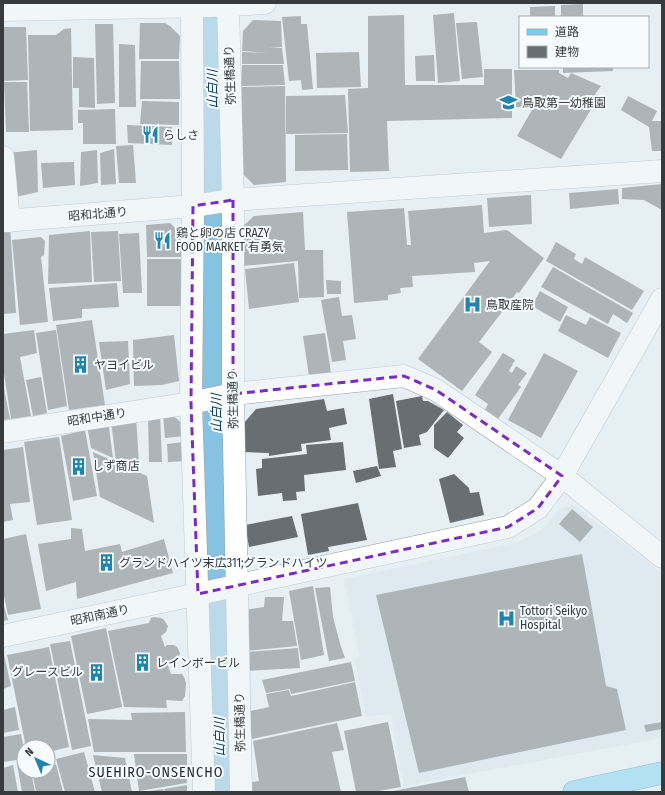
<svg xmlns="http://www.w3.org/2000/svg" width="665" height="795" viewBox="0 0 665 795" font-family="'Fira Sans Condensed','Noto Sans JP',sans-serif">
	<rect width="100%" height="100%" fill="#e6eff3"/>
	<!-- built -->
	<polygon fill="#d5e5ee" points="574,505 662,573 662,738 404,786 391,714 366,717 354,659 360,657 344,579 519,542 541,530 561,508"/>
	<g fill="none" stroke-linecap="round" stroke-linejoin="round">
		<!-- river -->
		<path stroke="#86c2e2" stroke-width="47" d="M 211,35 C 217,287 215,540 220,792"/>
	</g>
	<!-- building -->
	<g fill="#686f73">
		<polygon points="583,4 583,17 561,17 561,5"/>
		<polygon points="555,6 555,17 530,17 530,7"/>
		<polygon points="454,13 460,81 438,83 433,15"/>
		<polygon points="404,15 405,85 484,85 484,69 512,69 512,118 387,121 389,171 350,172 348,89 368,88 368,16"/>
		<polygon points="301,16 301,24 307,24 313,89 302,90 301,80 289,81 282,17"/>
		<polygon points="253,20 281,21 282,47 269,47 282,48 284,64 242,64 242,52 269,53 242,51 243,31"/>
		<polygon points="477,22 483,77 462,79 456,23"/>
		<polygon points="140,23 165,23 170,26 180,36 179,59 139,59"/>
		<polygon points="95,24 113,24 115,103 97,104"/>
		<polygon points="3,27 26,27 28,80 3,81"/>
		<polygon points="71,28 73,130 30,131 28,35 56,35 64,29"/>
		<polygon points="119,44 135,45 136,107 119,107"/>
		<polygon points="359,52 361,87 317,88 316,53"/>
		<polygon points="434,55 435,81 416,81 415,56"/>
		<polygon points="73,57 94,58 95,108 79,107 79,88 73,88"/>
		<polygon points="141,61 179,61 180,99 140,99"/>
		<polygon points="242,65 283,65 285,85 241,86"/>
		<polygon points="563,67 613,67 613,71 563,73"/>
		<polygon points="514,70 559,70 559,73 568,78 571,73 601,86 595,94 599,96 561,159 517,136 533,108 516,107"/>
		<polygon points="4,82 27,82 29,132 6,132"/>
		<polygon points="285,86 286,182 254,185 241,172 242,107 241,87"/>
		<polygon points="345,95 348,133 286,134 286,96"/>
		<polygon points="628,96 657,111 652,121 662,121 662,151 652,151 649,127 621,110"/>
		<polygon points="142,101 179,102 179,125 140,124"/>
		<polygon points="115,109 116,144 83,144 83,123 78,123 78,110"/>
		<polygon points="127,125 172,127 172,145 128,143"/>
		<polygon points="347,134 348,170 295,171 295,135"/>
		<polygon points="133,145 136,183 119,183 116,146"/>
		<polygon points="114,149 116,184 101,185 100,153"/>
		<polygon points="37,150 38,192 11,198 7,153"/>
		<polygon points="97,150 98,183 80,186 81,152"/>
		<polygon points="74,162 75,185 43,188 41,163"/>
		<polygon points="662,184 662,210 644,200 622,199 622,188"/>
		<polygon points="618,189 619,204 570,209 569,193"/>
		<polygon points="531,195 532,224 489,227 487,198"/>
		<polygon points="482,205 484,233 507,230 544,258 519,293 517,292 479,342 492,352 462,391 418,359 490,261 474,263 475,272 412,276 413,287 400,288 401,293 388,295 388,300 354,303 347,212 404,208 407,245 411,245 408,211"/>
		<polygon points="303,212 305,250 323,250 324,297 299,298 298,261 242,266 241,228 254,216"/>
		<polygon points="170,223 183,235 183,257 147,257 146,225"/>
		<polygon points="10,226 16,313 3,314 3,227"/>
		<polygon points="90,231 92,282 48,284 49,235"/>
		<polygon points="118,231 121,281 94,282 91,232"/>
		<polygon points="139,233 142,293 123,293 119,234"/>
		<polygon points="41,237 45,241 44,255 41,257 48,322 20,325 12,240"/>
		<polygon points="556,242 576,254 574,259 582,264 585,257 644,291 632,310 546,261"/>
		<polygon points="147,259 182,259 184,306 147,306"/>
		<polygon points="294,263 299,302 249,309 245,269"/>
		<polygon points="553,267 633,313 627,323 613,314 608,324 541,287"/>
		<polygon points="326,280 341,281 341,294 327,294"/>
		<polygon points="117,283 119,307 82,309 82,318 53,321 49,288"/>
		<polygon points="540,291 568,307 560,322 532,306"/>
		<polygon points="339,297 342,316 352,315 356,339 343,341 346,360 332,362 321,300"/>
		<polygon points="566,315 586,325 590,317 621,333 608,358 558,331"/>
		<polygon points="92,320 105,405 69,410 56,325"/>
		<polygon points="34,330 37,353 20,357 31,416 11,419 3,367 3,334"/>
		<polygon points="56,330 67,406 48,410 36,333"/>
		<polygon points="325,333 331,373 309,376 303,336"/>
		<polygon points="174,335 179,381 162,385 134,386 133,340"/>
		<polygon points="128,341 130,384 106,390 99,342"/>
		<polygon points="503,353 515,360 509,371 512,373 516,366 527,373 518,385 521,387 498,419 485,410 488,404 475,395"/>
		<polygon points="544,353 578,371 541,438 508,420"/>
		<polygon points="41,377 47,413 33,416 26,380"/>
		<polygon points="3,383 10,419 3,420"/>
		<polygon points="393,394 402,449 393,451 396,467 379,469 369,399"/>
		<polygon points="422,396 423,401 428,401 444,410 427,432 419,435 421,445 404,448 396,401"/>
		<polygon points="324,399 327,411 344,408 347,424 329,428 331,440 301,444 302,451 269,456 269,453 244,452 244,423 256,409"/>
		<polygon points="447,412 463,425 457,432 464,438 448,458 434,448 434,425"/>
		<polygon points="170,413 184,425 186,436 165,438 163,414"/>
		<polygon points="160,414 162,462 149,462 148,415"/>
		<polygon points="136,416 139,464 116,462 111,420"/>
		<polygon points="108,420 113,458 91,448 87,425"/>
		<polygon points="85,430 97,496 73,501 61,436"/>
		<polygon points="59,437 72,520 37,525 24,442"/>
		<polygon points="184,442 186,461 168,462 167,444"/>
		<polygon points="343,442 346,470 304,475 305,491 296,492 297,500 283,501 282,493 258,496 256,469 262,468 262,459 307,454 306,445"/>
		<polygon points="23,447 30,502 10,504 13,520 3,522 3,450"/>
		<polygon points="93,452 147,476 154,523 100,497"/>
		<polygon points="377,466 381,476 356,483 353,471"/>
		<polygon points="454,474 469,488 470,493 479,492 484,515 450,523 439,479"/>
		<polygon points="358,503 367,540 328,547 329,551 308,555 301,514"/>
		<polygon points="572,509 593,527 580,542 559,524"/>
		<polygon points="292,516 298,537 249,547 245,525"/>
		<polygon points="71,528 82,529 85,551 120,544 122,552 164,539 173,573 77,599 76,582 46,591 38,544 71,539"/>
		<polygon points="26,534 41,609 8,615 3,591 3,539"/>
		<polygon points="582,554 606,686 617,689 626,730 419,773 376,595"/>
		<polygon points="313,586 324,655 301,660 289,591"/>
		<polygon points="330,587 333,617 341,647 345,658 329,661 315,588"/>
		<polygon points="265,597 284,597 282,621 293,621 297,646 245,651 245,610 264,607"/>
		<polygon points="3,603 8,620 3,621"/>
		<polygon points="154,617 161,618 164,620 168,626 166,632 161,636 165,647 167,645 174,645 177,647 180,653 179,656 172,662 167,663 171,674 182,674 184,677 186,683 185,696 182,701 166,700 167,708 124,707 108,631 149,623 151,618"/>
		<polygon points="106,628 122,707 87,714 71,636"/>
		<polygon points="70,641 91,746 72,750 50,644"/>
		<polygon points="49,647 69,747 48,752 48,747 26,747 7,655"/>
		<polygon points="298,648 300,668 246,671 246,652"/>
		<polygon points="3,650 11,686 3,689"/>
		<polygon points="351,662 355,681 291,694 290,689 266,693 262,680"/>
		<polygon points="355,682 362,716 252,739 246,712 269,707 266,694 289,690 291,696"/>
		<polygon points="15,707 19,730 3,733 3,710"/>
		<polygon points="185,712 186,752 94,752 88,719 132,720 131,713"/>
		<polygon points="388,722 401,787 373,792 356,792 344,731"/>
		<polygon points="662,722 662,729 646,732 644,725"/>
		<polygon points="337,723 344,750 332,752 341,792 249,792 247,783 259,781 253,741"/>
		<polygon points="21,734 24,750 24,759 3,762 3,737"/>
		<polygon points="84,752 95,792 65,792 56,759"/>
		<polygon points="134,754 187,754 187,783 139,791"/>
		<polygon points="93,755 125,758 132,792 102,792"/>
		<polygon points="24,763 24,771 31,771 35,792 22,792 17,764"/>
		<polygon points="56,764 63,792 36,792 32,771 48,771 48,766"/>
		<polygon points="13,765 18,792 3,792 3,768"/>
		<polygon points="465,777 469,792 393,792 393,791"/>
		<polygon points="187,785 187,792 165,792 164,789"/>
		<polygon points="163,789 164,792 150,792 150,791"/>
	</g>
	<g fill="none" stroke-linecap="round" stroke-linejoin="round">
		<defs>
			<g id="minor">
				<polyline points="228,5 233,200 233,394 241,792"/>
				<polyline points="192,6 193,206 191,403 204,792"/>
				<polyline points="3,10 212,6 265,3"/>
				<polyline points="3,157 9,221"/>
				<polyline points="3,221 193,206 233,200 662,171"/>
				<polyline points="3,432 191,403 233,394 404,376 436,390 562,476 662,557"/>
				<polyline points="3,636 508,527 538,508 562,476 662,299"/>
			</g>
			<polyline id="major" points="574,792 662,773"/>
		</defs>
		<!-- minor casing -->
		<use href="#minor" stroke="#979fa3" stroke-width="23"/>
		<!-- major casing -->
		<use href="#major" stroke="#1f88af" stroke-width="23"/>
		<!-- minor -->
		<use href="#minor" stroke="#fff" stroke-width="22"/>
		<!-- major -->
		<use href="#major" stroke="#71d0f4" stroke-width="22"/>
	</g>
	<!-- marked area -->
	<path d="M0 0H665V795H0ZM 233,200 L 233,394 L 404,376 L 436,390 L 562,476 L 538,508 L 508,527 L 198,594 L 191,403 L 193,206 Z" fill="#e6eff3" fill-opacity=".55" fill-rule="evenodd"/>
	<path fill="none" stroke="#7b2cbf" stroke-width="3" stroke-dasharray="8 5" stroke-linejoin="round" d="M 233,200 L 233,394 L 404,376 L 436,390 L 562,476 L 538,508 L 508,527 L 198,594 L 191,403 L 193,206 Z"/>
	<!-- icons -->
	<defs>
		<symbol id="school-bare" viewBox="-9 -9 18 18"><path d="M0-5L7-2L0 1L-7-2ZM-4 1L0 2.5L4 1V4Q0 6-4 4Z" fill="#2084ae" stroke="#f6fbfe" stroke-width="2.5" paint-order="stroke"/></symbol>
		<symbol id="restaurant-bare" viewBox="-9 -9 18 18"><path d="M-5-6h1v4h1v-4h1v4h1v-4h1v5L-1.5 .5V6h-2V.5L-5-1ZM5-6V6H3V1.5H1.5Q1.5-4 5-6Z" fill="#2084ae" stroke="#f6fbfe" stroke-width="2.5" paint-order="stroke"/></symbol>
		<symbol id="hospital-bare" viewBox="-9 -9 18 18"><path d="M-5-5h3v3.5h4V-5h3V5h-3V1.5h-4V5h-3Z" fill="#2084ae" stroke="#f6fbfe" stroke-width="2.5" paint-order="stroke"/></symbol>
		<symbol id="building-bare" viewBox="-9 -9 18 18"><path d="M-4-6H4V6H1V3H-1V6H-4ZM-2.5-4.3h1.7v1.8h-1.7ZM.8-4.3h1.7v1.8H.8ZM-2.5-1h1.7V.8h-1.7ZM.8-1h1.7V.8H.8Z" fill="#2084ae" stroke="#f6fbfe" stroke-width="2.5" paint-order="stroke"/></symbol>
	</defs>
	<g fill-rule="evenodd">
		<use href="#school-bare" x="496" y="90" width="25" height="25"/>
		<use href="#restaurant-bare" x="138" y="122" width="25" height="25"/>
		<use href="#restaurant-bare" x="150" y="228" width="25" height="25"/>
		<use href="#hospital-bare" x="460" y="292" width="25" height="25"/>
		<use href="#building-bare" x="68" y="352" width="25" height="25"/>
		<use href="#building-bare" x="66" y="454" width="25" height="25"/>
		<use href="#building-bare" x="94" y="550" width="25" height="25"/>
		<use href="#hospital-bare" x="494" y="606" width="25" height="25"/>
		<use href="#building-bare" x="130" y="650" width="25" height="25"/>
		<use href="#building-bare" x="84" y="660" width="25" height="25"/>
	</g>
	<g text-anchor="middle" stroke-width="4" stroke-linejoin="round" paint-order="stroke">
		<!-- street labels -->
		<g font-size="12" fill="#383b3d" stroke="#f6fbfe">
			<text transform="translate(230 75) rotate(-92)" y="4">弥生橋通り</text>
			<text transform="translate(98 214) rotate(-5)" y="4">昭和北通り</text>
			<text transform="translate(233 399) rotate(-91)" y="4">弥生橋通り</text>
			<text transform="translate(97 417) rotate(-9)" y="4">昭和中通り</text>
			<text transform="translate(100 615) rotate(-12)" y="4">昭和南通り</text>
			<text transform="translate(240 722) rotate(-91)" y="4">弥生橋通り</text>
		</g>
		<!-- poi labels -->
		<g font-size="12" fill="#383b3d" stroke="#f6fbfe" text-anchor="start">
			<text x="522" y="107">鳥取第一幼稚園</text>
			<text x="163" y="139">らしさ</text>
			<text x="176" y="237">鶏と卵の店 CRAZY<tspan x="176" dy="14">FOOD MARKET 有勇気</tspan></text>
			<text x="486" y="309">鳥取産院</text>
			<text x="94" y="369">ヤヨイビル</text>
			<text x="92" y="470">しず商店</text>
			<text x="119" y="567">グランドハイツ末広311;グランドハイツ</text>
			<text x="520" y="615">Tottori Seikyo<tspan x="520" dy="14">Hospital</tspan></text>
			<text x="156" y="667">レインボービル</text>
			<text x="83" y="676" text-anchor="end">グレースビル</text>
		</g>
		<!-- water labels -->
		<g font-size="13" font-style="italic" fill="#063b51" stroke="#f6fbfe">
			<text transform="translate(212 89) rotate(-91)" y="5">山白川</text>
			<text transform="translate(216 413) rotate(-91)" y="5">山白川</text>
			<text transform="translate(219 737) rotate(-91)" y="5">山白川</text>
		</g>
		<!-- quarter labels -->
		<g font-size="14" letter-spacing="1" fill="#282e32" stroke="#f6fbfe">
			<text x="156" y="777">SUEHIRO-ONSENCHO</text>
		</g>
	</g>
	<!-- border -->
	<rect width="665" height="795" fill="none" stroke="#383b3d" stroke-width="8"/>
	<!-- legend -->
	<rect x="519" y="16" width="130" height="52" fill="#f6fbfe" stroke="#aaaeb1"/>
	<rect x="527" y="29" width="20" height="6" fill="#71d0f4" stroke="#aaaeb1"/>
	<text x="555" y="36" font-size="12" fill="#383b3d">道路</text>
	<rect x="527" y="46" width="20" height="12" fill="#686f73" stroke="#aaaeb1"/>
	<text x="555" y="56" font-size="12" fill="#383b3d">建物</text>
	<!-- north arrow -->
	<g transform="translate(36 759) rotate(316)"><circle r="19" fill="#f6fbfe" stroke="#aaaeb1"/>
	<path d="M0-3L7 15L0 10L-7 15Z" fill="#2084ae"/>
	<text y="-6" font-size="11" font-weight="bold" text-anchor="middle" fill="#383b3d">N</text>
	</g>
</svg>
